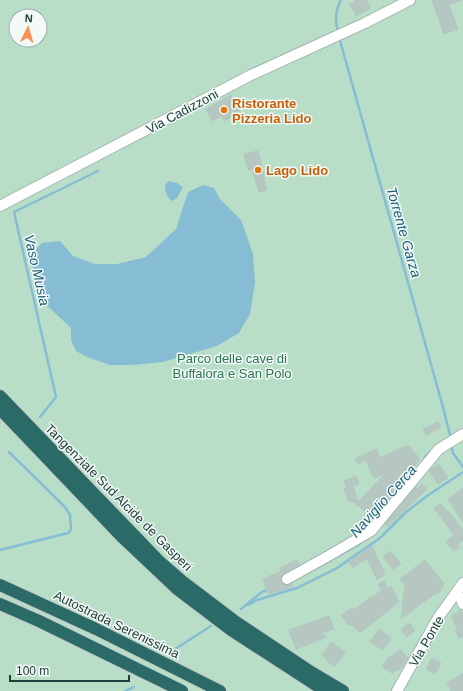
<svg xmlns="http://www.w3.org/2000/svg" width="463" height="691" viewBox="0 0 463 691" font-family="Arial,sans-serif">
	<rect width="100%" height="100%" fill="#e1ece9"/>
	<!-- green -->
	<path fill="#b9dec8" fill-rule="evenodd" d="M 0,0 L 463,0 L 463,691 L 0,691 ZM 16,16 L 40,16 L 40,40 L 16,40 Z"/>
	<!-- water -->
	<g fill="#87bdd4">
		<path d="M 169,181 L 177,183 L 183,187 L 177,198 L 172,201 C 166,197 166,192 165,185 Z"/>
		<polygon points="203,185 214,188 220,199 241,220 253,254 255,283 250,314 239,333 217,346 163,362 133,365 110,365 87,357 76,351 71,340 71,328 38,297 31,255 42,243 60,241 73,256 95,264 117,264 146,257 176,229 188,192"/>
	</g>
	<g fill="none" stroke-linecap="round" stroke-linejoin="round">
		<!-- stream -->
		<g stroke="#87bdd4" stroke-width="2.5">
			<path d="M 338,32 C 335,21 335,10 341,0"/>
			<polyline points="339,37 443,407 451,439"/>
			<polyline points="40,417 56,397 14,212 98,171"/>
			<polyline points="451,444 453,453 463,467"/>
			<polyline points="424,461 425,457 431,451"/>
			<polyline points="0,550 68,533 71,530 70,515 65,507 9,452"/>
			<polyline points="313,570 358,545 362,541"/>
			<polyline points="248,605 257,600 297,588 337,568 380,538 406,512 427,496 463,472"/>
			<polyline points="241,609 262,592 268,590"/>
			<polyline points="172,651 211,626"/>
			<polyline points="125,691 134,687"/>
		</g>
	</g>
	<!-- building -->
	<g fill="#b6c7c2" stroke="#b3c6c1">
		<polygon points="354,0 366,0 371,8 356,16 350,4 355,2"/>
		<polygon points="432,0 461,0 449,5 458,29 444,34"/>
		<polygon points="231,95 240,111 237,112 238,114 224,121 221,116 212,121 206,109"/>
		<polygon points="258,151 267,190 259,192 252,169 248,170 244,154"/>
		<polygon points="438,422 441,427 426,435 423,429"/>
		<polygon points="405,446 410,447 420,459 376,515 375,514 371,516 352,501 349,502 344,489 347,488 344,481 356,476 359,484 353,486 358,502 385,474 374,478 366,460 358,464 355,459 376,449 380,458"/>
		<polygon points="439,464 448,478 438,484 429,471"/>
		<polygon points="422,484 427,489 387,527 385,524 416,487 417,489"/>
		<polygon points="463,488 463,522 448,499"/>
		<polygon points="441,504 457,521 456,522 463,530 463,540 457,545 459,547 454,551 446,542 454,535 434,508"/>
		<polygon points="372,546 385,574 377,580 367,558 353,568 349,562"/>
		<polygon points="390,551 401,564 393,569 383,557"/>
		<polygon points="297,560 299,565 284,573 281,579 283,584 287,585 292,583 293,587 268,594 263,579 281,571 280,568"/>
		<polygon points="425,560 444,584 440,590 441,591 436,595 434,594 401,619 405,585 400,579"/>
		<polygon points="384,581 388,588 391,586 399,602 360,633 351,624 349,625 341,615 352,608 354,610 372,596 373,597 382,590 378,584"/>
		<polygon points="461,610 463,614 463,639 462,636 459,638 455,630 458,629 451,616"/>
		<polygon points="329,616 334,629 321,633 327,637 296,649 289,630"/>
		<polygon points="409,623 415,630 407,637 401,630"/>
		<polygon points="379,629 391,638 383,650 370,642"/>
		<polygon points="331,642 345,652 335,667 326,660 327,659 322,655"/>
		<polygon points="400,649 408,658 399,671 396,669 393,674 382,666 390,656 391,657"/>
		<polygon points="432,658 441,663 435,674 426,669"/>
		<polygon points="463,673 463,691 451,691 447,683"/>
	</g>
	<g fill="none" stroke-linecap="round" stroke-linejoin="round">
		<defs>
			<g id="minor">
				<polyline points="0,206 251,75 365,23 410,0"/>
				<polyline points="287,579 330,555 371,531 439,449 463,434"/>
				<polyline points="456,593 460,597 463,604"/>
				<polyline points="397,691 438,618 463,583"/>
			</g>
			<g id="highway">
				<polyline points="0,396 129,530 159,561 182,581 236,622 311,672 343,691"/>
				<polyline points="0,409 123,538 177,589 231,630 325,691"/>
				<polyline points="0,585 96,629 220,691"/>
				<polyline points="0,604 39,621 182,691"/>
			</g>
		</defs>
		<!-- minor casing -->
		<use href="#minor" stroke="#a4b4b1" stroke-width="12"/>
		<!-- highway casing -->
		<use href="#highway" stroke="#c1c9c8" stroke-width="14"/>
		<!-- minor -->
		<use href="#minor" stroke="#fff" stroke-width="10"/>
		<!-- highway -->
		<use href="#highway" stroke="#2b6b67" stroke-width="12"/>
	</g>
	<!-- markers -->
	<g fill="#e8710a" stroke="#f2f9f6" stroke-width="1.5">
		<circle cx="224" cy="110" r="4"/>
		<circle cx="258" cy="170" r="4"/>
	</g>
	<g text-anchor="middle" stroke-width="3" stroke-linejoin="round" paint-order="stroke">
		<!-- food labels -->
		<g font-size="13" font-weight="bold" fill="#c56008" stroke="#f2f9f6" text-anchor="start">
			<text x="232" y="108">Ristorante<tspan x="232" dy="15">Pizzeria Lido</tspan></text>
			<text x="266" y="175">Lago Lido</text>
		</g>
		<!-- street labels -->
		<g font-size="13" fill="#213e3a" stroke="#f2f9f6">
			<text transform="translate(182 111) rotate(-28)" y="5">Via Cadizzoni</text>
			<text transform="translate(119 497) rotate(45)" y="5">Tangenziale Sud Alcide de Gasperi</text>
			<text transform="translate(117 624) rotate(26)" y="5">Autostrada Serenissima</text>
			<text transform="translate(426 641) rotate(-60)" y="5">Via Ponte</text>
		</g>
		<!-- park labels -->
		<g font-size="13" fill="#297652" stroke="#f2f9f6">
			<text x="232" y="363">Parco delle cave di<tspan x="232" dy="15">Buffalora e San Polo</tspan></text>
		</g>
		<!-- water labels -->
		<g font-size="14" font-style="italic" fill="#185e7c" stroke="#f2f9f6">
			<text transform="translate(404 232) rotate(74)" y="5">Torrente Garza</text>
			<text transform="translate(37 270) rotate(77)" y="5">Vaso Musia</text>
			<text transform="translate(383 501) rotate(-48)" y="5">Naviglio Cerca</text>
		</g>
	</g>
	<!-- north arrow -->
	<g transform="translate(28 28) rotate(5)"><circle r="19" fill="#f2f9f6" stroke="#9eaeab"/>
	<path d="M0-3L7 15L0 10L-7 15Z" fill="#f89254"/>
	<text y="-6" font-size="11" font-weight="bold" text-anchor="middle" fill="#213e3a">N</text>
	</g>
	<!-- scale -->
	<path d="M10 675v6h119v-6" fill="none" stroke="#213e3a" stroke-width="2"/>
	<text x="16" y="675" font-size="12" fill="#213e3a" stroke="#f2f9f6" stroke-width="3" paint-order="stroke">100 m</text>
</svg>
